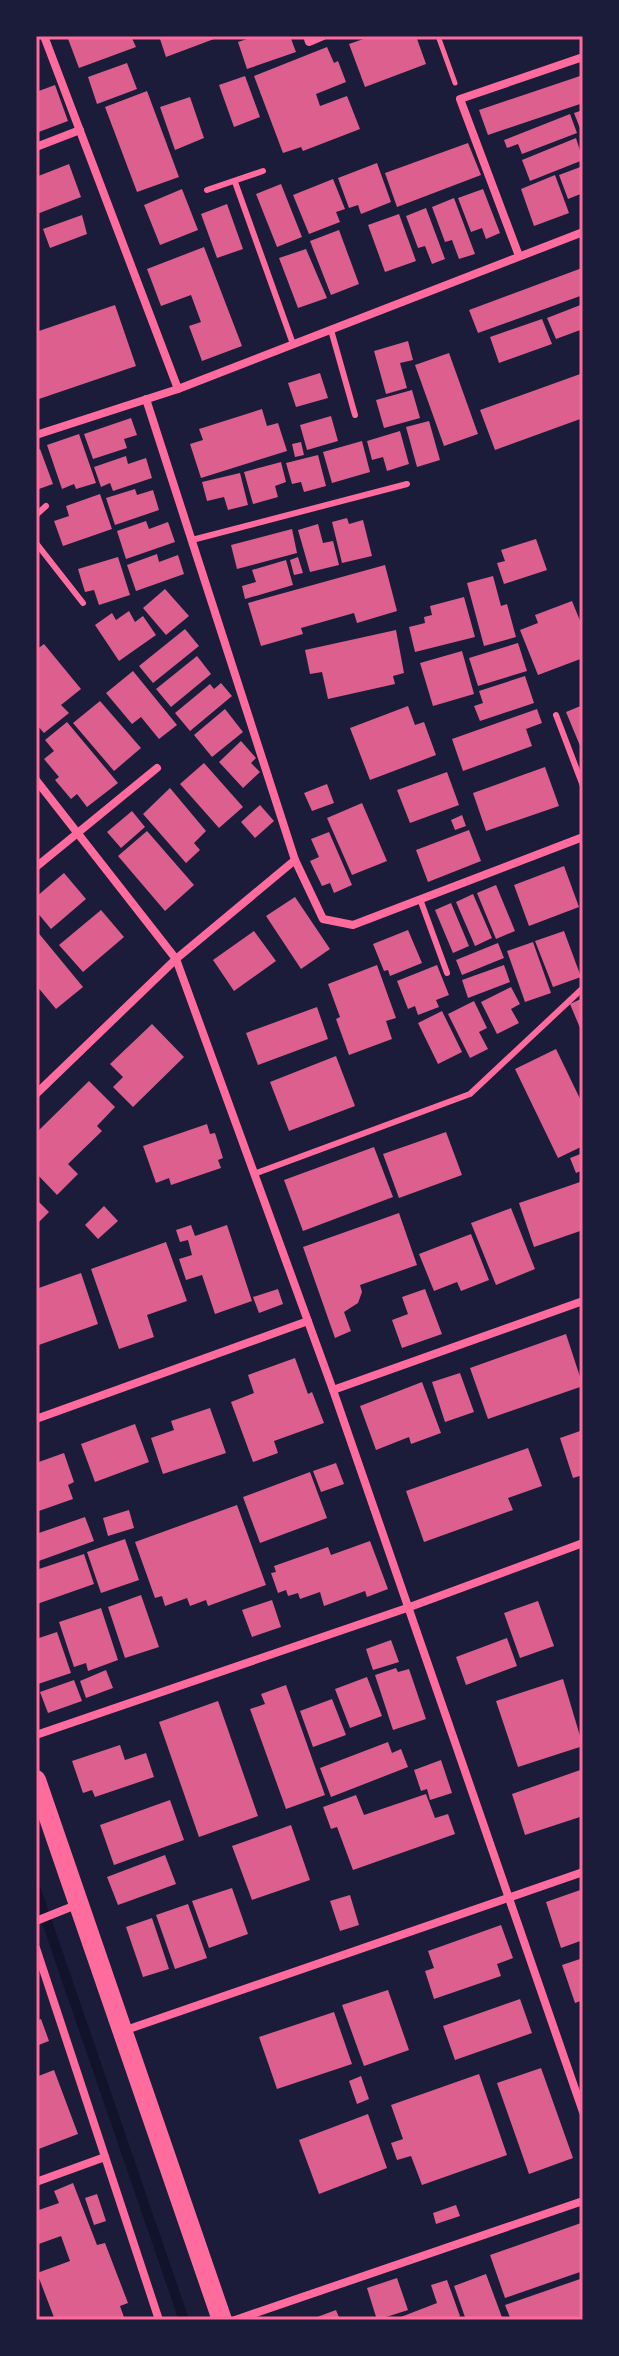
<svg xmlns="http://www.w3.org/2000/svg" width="619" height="2356" viewBox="0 0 619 2356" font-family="Cabin,sans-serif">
	<rect width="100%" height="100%" fill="#1b1b3a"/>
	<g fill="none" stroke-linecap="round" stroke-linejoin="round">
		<!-- stream -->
		<polyline stroke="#12122b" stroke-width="10" points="36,1890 184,2320"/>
	</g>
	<!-- building -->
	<g fill="#dd5f8e">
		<polygon points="67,36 131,36 136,47 79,68"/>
		<polygon points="159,36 222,36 166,57"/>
		<polygon points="256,36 290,36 296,52 247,69 238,42"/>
		<polygon points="372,36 416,36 426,64 365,87 349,44"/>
		<polygon points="327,47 334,63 338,61 346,82 316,94 320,106 347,96 360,129 303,151 301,147 283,153 254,76"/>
		<polygon points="127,63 137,89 97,104 88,77"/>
		<polygon points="583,75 583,103 488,135 479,110"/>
		<polygon points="245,76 260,117 234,127 219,85"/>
		<polygon points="55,85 68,121 36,133 36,92"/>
		<polygon points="147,91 179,177 137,192 105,107"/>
		<polygon points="190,97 204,138 175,150 160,107"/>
		<polygon points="583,110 583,136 574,113"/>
		<polygon points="570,114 577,133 522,154 518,144 507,148 504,140"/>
		<polygon points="576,138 583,160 530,181 522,160"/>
		<polygon points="468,143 481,175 397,207 385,173"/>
		<polygon points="377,163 391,202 361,214 358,205 349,208 338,178"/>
		<polygon points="69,164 81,197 37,214 36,177"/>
		<polygon points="583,166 583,193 568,199 559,175"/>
		<polygon points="555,175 569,213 534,226 521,189"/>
		<polygon points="333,179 345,209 336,212 340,222 309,234 293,195"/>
		<polygon points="281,184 302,237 277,247 256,194"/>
		<polygon points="182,189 198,230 160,245 144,205"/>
		<polygon points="483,189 500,233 486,239 482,228 471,232 458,198"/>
		<polygon points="454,198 475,254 459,259 452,240 445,242 432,207"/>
		<polygon points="227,204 243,249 217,258 201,214"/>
		<polygon points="426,208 445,259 432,264 425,246 418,248 406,216"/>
		<polygon points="399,214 416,261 385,272 368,225"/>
		<polygon points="82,215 87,234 50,248 43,229"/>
		<polygon points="339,230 359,284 331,295 310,241"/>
		<polygon points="204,247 242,346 202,361 189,326 201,322 191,295 161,306 147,269"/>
		<polygon points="306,249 327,298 298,308 279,258"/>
		<polygon points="582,268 583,295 478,333 469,310"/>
		<polygon points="583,304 583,329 556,339 547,318"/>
		<polygon points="115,305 136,366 36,400 36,332"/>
		<polygon points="542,319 552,344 499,363 490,337"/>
		<polygon points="408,341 413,360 400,363 407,388 386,394 374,351"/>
		<polygon points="449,353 478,434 444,446 415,365"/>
		<polygon points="320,373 328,398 296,407 288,383"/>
		<polygon points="583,373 583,418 495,450 480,410"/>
		<polygon points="412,390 420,418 384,428 376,400"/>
		<polygon points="262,409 267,426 278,423 287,451 201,478 190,444 203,440 199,429"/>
		<polygon points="331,416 338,441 307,450 300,425"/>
		<polygon points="131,418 137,435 124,439 127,448 93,459 84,434"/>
		<polygon points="429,421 440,460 417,467 406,427"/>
		<polygon points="400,431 409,464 387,471 383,457 372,460 367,441"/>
		<polygon points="79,434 96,483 76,489 74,484 62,489 47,445"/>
		<polygon points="362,441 370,472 332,483 323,452"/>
		<polygon points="301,442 304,455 295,457 292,444"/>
		<polygon points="40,449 53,484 36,490 36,451"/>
		<polygon points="318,455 326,486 304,492 301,482 292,484 286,463"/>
		<polygon points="126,456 128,464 146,458 152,478 113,491 110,483 101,487 94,467"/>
		<polygon points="281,462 286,482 275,486 278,497 253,504 244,472"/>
		<polygon points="240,473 248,505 228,510 224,497 207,501 202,482"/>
		<polygon points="135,489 137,495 153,490 159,510 115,525 106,498"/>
		<polygon points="100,494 112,529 63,546 54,521 69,516 66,506"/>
		<polygon points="347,518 349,524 363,520 372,556 342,563 332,522"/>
		<polygon points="146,521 149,529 168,522 175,542 126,559 117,531"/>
		<polygon points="318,524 323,543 333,541 339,565 310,572 298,530"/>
		<polygon points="292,529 297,553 237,569 231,545"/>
		<polygon points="536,539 547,570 504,584 497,563 505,561 501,550"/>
		<polygon points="157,554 159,562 178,555 184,574 136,591 127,565"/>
		<polygon points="118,557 130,595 99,605 94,590 85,592 78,569"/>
		<polygon points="298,557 303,573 294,575 290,560"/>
		<polygon points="286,560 293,585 245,599 242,586 256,582 252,570"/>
		<polygon points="385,565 397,611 357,623 354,613 301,628 303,634 261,646 248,603"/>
		<polygon points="493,576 501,606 507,604 516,637 484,646 467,583"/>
		<polygon points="165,589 189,616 166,635 143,608"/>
		<polygon points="464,597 475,637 415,652 409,627 425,623 424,617 432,615 430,606"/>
		<polygon points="572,601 583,628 583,658 538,675 520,630 538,623 535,615"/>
		<polygon points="129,611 135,622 143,616 156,635 119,661 95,625 112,613 116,620"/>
		<polygon points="185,629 199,646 153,683 139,666"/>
		<polygon points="396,630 404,673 393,676 395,684 328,699 322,672 310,674 305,650"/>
		<polygon points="518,643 527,671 478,686 469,658"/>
		<polygon points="44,644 81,689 61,705 69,713 44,733 36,724 36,650"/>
		<polygon points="462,651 474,694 433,706 420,663"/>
		<polygon points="197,656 211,674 171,707 156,689"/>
		<polygon points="133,671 177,725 159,739 141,717 132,724 106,693"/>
		<polygon points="525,676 534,703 480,721 474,706 483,703 479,691"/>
		<polygon points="221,683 232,696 190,731 175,713 210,684 214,689"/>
		<polygon points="100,701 141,748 114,771 73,723"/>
		<polygon points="583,705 583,753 566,712"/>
		<polygon points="408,706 415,725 424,722 436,755 370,780 350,728"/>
		<polygon points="225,709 243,732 212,757 194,735"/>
		<polygon points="537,709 542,723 526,729 532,746 463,771 452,739"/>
		<polygon points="67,722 118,783 87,807 77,794 71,799 55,780 59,777 44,759 54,751 45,740"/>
		<polygon points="241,741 256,758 251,763 260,772 243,788 219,762"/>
		<polygon points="204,763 243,807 219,828 180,784"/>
		<polygon points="545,767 559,806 486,831 473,793"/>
		<polygon points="447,772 459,805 410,823 397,790"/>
		<polygon points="327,784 334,803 312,811 304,793"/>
		<polygon points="170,788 206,831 194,843 200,850 186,863 143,814"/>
		<polygon points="362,803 387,861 352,875 327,818"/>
		<polygon points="260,805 274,821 255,838 241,822"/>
		<polygon points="132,811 145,827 121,848 107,832"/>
		<polygon points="462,815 466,826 455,830 451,820"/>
		<polygon points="469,830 481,861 428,882 416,850"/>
		<polygon points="147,831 194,885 165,911 118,856"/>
		<polygon points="329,832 352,885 334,893 330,883 322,886 310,861 319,857 311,839"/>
		<polygon points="564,866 579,907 529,926 514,885"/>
		<polygon points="64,873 86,899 51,929 36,911 36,897"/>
		<polygon points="496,885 515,931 496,939 477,893"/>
		<polygon points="473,894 492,938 475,946 456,902"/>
		<polygon points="295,897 330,949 301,969 266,916"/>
		<polygon points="451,903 469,946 453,953 435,910"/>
		<polygon points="101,910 124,937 83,972 59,945"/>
		<polygon points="36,930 83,987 56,1009 36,985"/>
		<polygon points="408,930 422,963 390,976 388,970 384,971 373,944"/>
		<polygon points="254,931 276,961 234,991 213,960"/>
		<polygon points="564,931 581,977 553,987 535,941"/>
		<polygon points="533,942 551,993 525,1002 507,951"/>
		<polygon points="498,943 504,958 462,975 456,960"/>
		<polygon points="377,965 396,1018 386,1021 392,1039 349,1055 336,1019 340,1017 328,984"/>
		<polygon points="437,965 449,995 436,1000 439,1007 418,1015 415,1006 408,1009 397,981"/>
		<polygon points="504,965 510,982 468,998 462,980"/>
		<polygon points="511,987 520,1004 511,1009 519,1023 497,1034 481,1002"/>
		<polygon points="583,998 583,1035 570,1004"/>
		<polygon points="474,1001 487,1028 479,1032 488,1049 470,1058 448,1014"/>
		<polygon points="317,1007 328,1039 258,1065 246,1033"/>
		<polygon points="442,1011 462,1052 438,1064 418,1023"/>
		<polygon points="152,1024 184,1057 133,1107 113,1087 123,1077 110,1064"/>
		<polygon points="556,1049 583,1105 583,1146 558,1158 515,1069"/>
		<polygon points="336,1056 355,1106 289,1131 270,1082"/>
		<polygon points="89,1081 115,1107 97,1126 102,1131 68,1164 78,1174 57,1195 36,1173 36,1133"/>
		<polygon points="207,1124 210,1134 215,1133 223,1158 218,1160 221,1168 171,1185 169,1178 156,1183 143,1146"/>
		<polygon points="446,1132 462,1175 399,1198 383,1154"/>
		<polygon points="374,1147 393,1197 303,1231 284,1180"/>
		<polygon points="583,1153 583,1170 576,1173 570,1158"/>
		<polygon points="583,1181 583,1230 534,1247 519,1203"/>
		<polygon points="36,1199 49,1212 36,1225"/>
		<polygon points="104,1206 118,1221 98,1239 85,1225"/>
		<polygon points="511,1208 535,1269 496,1285 471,1223"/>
		<polygon points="399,1213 417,1265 360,1285 362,1292 358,1303 344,1312 351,1331 335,1338 303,1247"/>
		<polygon points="191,1225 195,1236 227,1225 252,1301 215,1314 202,1275 186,1280 179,1259 192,1255 188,1240 180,1242 176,1230"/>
		<polygon points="471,1234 489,1280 461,1291 457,1282 434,1291 419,1254"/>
		<polygon points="166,1242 187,1301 147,1315 154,1337 119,1349 91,1269"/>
		<polygon points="81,1273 98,1324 36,1346 36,1289"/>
		<polygon points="278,1289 283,1304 259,1313 253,1297"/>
		<polygon points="425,1289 442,1334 402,1348 392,1320 408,1314 402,1297"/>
		<polygon points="566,1334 583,1386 488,1419 470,1368"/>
		<polygon points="295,1358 308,1394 312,1392 324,1423 274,1441 278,1453 253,1462 231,1402 254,1393 248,1375"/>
		<polygon points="460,1373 474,1412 445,1422 432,1382"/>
		<polygon points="422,1382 441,1433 411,1444 409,1437 376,1450 360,1406"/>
		<polygon points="210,1408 226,1453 163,1474 151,1438 174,1430 171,1421"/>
		<polygon points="135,1424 149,1462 95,1482 81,1444"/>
		<polygon points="583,1430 583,1475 573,1478 560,1438"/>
		<polygon points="528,1448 542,1486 508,1498 513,1510 424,1542 406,1491"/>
		<polygon points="64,1453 74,1482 68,1485 73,1499 36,1512 36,1463"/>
		<polygon points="336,1463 344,1484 321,1492 313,1471"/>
		<polygon points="310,1472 327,1518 260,1543 243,1497"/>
		<polygon points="237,1505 266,1585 208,1606 206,1600 190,1606 187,1598 165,1606 162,1596 155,1598 135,1542"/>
		<polygon points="129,1510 134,1528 108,1536 103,1518"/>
		<polygon points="85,1517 94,1541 36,1562 36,1534"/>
		<polygon points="125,1539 139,1580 101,1593 87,1552"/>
		<polygon points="370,1541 388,1589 367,1597 365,1591 324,1606 320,1592 300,1599 298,1593 288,1596 286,1590 278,1593 271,1573 276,1572 274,1566 328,1547 331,1555"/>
		<polygon points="84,1554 94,1584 37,1604 36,1570"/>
		<polygon points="141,1595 159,1647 125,1658 108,1607"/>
		<polygon points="272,1600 281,1627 252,1637 242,1610"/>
		<polygon points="538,1601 554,1646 520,1658 504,1613"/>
		<polygon points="101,1608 118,1660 88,1671 86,1663 74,1667 59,1622"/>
		<polygon points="57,1632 71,1673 38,1684 36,1678 36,1639"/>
		<polygon points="507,1638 517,1666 466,1685 456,1657"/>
		<polygon points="391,1640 399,1662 373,1670 366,1649"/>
		<polygon points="396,1668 398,1672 409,1669 426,1719 393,1730 375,1675"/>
		<polygon points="106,1670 113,1688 86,1698 80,1681"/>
		<polygon points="367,1677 382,1716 350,1728 335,1689"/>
		<polygon points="563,1679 583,1746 518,1767 496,1701"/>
		<polygon points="74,1680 82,1701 48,1713 40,1692"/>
		<polygon points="286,1685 325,1795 286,1809 250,1709 265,1704 261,1694"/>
		<polygon points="332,1699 346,1735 313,1747 300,1711"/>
		<polygon points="218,1701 258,1816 199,1837 159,1722"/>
		<polygon points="388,1742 392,1753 401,1749 408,1767 331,1797 320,1768"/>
		<polygon points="120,1745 125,1760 146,1753 154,1777 95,1797 92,1790 83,1793 72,1761"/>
		<polygon points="441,1760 452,1793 430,1800 427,1789 421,1791 414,1770"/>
		<polygon points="583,1769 583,1816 525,1835 512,1794"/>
		<polygon points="426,1794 435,1818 448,1814 455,1834 353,1870 337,1827 331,1829 323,1807 356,1795 364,1815"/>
		<polygon points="170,1800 184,1840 114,1865 100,1825"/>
		<polygon points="291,1825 310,1880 252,1900 232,1846"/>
		<polygon points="165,1855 176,1884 118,1905 107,1877"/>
		<polygon points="232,1888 248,1934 209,1948 192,1901"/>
		<polygon points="583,1889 583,1940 561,1948 546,1902"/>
		<polygon points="350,1895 359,1925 340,1931 330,1901"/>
		<polygon points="188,1904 207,1958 175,1969 156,1915"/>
		<polygon points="152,1918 169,1969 143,1977 126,1927"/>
		<polygon points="501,1925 513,1958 497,1964 501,1976 434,1999 425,1971 434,1968 428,1951"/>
		<polygon points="583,1958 583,2000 575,2003 562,1965"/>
		<polygon points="388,1990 409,2050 364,2066 342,2005"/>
		<polygon points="520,1999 532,2033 455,2060 443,2026"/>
		<polygon points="334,2012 352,2064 277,2089 259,2037"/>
		<polygon points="41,2019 49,2041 36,2046 36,2021"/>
		<polygon points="541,2068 573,2158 529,2174 497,2083"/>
		<polygon points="54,2070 78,2134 36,2150 36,2077"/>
		<polygon points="479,2074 507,2155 422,2185 411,2156 397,2160 391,2143 403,2139 391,2105"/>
		<polygon points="361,2076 369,2099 357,2104 349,2081"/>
		<polygon points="368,2114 387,2168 319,2194 299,2140"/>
		<polygon points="73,2183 97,2245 105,2243 128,2303 120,2306 125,2320 55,2320 37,2273 70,2261 61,2236 36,2245 36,2211 59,2203 54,2191"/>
		<polygon points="97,2194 106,2221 94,2225 85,2198"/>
		<polygon points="456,2205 460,2216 436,2224 433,2213"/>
		<polygon points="581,2223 583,2229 583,2271 505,2298 490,2255"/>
		<polygon points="486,2274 503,2320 466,2320 454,2286"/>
		<polygon points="397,2278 408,2310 377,2320 367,2288"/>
		<polygon points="583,2278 583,2320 511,2320 505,2305"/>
		<polygon points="447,2280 460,2316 453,2320 393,2320 437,2303 431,2285"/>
		<polygon points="336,2310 340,2320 309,2320"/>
	</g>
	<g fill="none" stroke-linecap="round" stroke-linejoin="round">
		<!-- path -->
		<polyline stroke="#ff6b9d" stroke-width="5" points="438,36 455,83"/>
		<!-- service -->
		<g stroke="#ff6b9d" stroke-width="6">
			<polyline points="235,182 293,344"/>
			<polyline points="207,190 263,171"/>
			<polyline points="331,330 355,415"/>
			<polyline points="36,515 46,506"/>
			<polyline points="192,540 407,484"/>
			<polyline points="36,543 83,603"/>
			<polyline points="556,715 583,786"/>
			<polyline points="420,899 447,973"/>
			<polyline points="254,1174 470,1094 583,988"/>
		</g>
		<!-- minor -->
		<g stroke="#ff6b9d" stroke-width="8">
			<polyline points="44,36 178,389"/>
			<polyline points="307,36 309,42 323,36"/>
			<polyline points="36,147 80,130"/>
			<polyline points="519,256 460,99 583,57"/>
			<polyline points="146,399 295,860 323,919 353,925 583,837"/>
			<polyline points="36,435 178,389 583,232"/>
			<polyline points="36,780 176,959 333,1390 583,2112"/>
			<polyline points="36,867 157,768"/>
			<polyline points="36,1094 176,959 295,860"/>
			<polyline points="333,1390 583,1301"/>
			<polyline points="36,1419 308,1321"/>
			<polyline points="36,1735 407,1608 583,1543"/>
			<polyline points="36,1921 76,1905"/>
			<polyline points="36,1948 159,2320"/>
			<polyline points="123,2031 583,1872"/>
			<polyline points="36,2182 105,2157"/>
			<polyline points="235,2320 583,2201"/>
		</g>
		<!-- primary -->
		<polyline stroke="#ff6b9d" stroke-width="20" points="36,1780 222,2320"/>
	</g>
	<!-- border -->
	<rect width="619" height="2356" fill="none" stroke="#1b1b3a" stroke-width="76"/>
	<rect x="38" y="38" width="543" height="2280" fill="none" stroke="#ff6b9d" stroke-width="3"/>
</svg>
